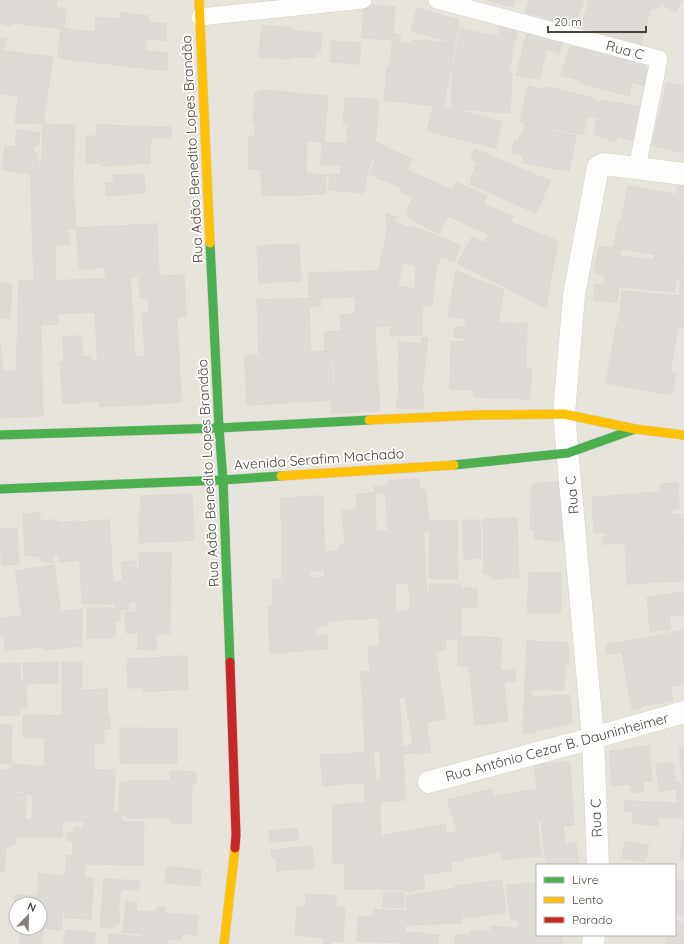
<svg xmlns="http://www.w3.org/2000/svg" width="684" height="944" viewBox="0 0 684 944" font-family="Quicksand,sans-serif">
	<rect width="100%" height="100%" fill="#f4f2ee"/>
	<!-- residential -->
	<path fill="#e7e4dc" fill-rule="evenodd" d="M 0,0 L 684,0 L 684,944 L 0,944 ZM 537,865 L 675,865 L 675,935 L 537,935 ZM 16,904 L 40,904 L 40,928 L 16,928 Z"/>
	<!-- building -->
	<g fill="#dedbd6" stroke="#dcd9d4" fill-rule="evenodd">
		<polygon points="0,0 15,0 11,26 0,23"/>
		<polygon points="15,0 57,0 56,7 66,9 64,29 13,23"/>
		<polygon points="486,0 515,0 513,7"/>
		<polygon points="529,0 583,0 575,27 525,12"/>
		<polygon points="589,0 634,0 651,7 641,44 581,27"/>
		<polygon points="634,0 682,0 676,12 662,4 656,10"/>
		<polygon points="364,4 395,7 393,40 362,38"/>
		<polygon points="417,8 459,20 455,43 411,31"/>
		<polygon points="121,12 149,16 148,22 166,24 166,41 95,32 96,17 120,19"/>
		<polygon points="262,25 293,28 293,31 322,33 320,53 316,52 316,57 291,57 291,59 259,57"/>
		<polygon points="499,26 517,31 508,73 454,62 460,29 498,36"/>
		<polygon points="61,28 146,39 145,51 167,53 168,71 58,58"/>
		<polygon points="527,33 562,42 559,53 547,49 539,79 516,75"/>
		<polygon points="393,34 401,35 400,43 412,43 412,40 455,43 450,70 390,66"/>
		<polygon points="0,38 7,39 0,59"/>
		<polygon points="332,41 361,43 359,64 331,62"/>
		<polygon points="570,46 589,51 590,50 645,66 648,70 645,86 632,82 629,96 581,83 581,81 561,75"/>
		<polygon points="3,51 53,57 43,124 15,123 19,96 0,94 0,70"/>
		<polygon points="452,62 512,74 510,113 452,109"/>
		<polygon points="387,66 450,70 444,107 384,100"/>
		<polygon points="667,83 684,87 684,153 652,145"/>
		<polygon points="528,86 546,91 546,87 592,98 583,135 520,122"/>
		<polygon points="259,90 305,94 301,140 255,137 255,124 253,123 255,92 259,92"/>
		<polygon points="305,94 328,96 324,142 301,140"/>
		<polygon points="345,97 379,100 375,145 347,143 348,125 343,125"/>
		<polygon points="591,99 601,102 597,119 588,116"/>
		<polygon points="601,100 641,107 634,141 618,137 616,141 594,135"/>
		<polygon points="434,106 444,107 502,122 496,148 427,131"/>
		<polygon points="525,123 554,129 553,131 576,136 569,171 524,163 522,162 524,155 512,153 515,140 519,141 520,134 523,134"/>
		<polygon points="43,124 75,125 73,178 31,180 30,174 35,174 36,162 42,162"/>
		<polygon points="97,125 171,127 171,138 151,138 150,163 102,166 102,163 86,164 86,136 97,136"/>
		<polygon points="17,129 40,133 38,146 34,146 33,153 37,154 35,174 2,170 5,146 15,147"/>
		<polygon points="249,137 307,141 306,173 248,169"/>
		<polygon points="322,142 375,145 363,193 328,190 330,174 340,175 341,165 321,164"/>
		<polygon points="375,142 412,159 407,170 452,190 456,182 487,196 483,204 513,216 510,222 558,241 554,263 448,216 400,191 401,187 381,179 381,180 370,174 375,161 371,160"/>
		<polygon points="475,149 550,181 536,213 470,184 472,178 471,178 477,162 471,159"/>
		<polygon points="261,170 326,175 325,194 262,196"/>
		<polygon points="144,174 145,193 106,196 105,183 114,183 113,175"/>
		<polygon points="73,178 76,228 32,230 31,180"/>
		<polygon points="679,184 684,184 684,259 613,248 619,220 621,221 628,186 674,194 673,200 674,201"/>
		<polygon points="413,198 448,216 439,234 407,216 409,211 406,210"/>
		<polygon points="386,213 396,217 394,222 411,228 412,226 461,245 454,262 387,232"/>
		<polygon points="157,224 159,276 106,278 105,267 79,269 76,228"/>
		<polygon points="68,228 69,244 55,245 56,280 34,281 32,230"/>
		<path d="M 387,232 L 441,256 L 436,267 L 432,306 L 422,305 L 422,335 L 390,336 L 390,326 L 375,327 L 373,296 ZM 404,261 L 416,266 L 415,289 L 397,286 Z"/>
		<polygon points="488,235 554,263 546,308 457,263 472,237 484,243"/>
		<polygon points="299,244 301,281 259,283 257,246"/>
		<polygon points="599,246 620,249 620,256 654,260 655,255 684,259 684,294 679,293 681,280 676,279 674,292 604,285 605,275 594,273"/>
		<polygon points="379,271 373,296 309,299 309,273"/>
		<polygon points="456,271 504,290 498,323 527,324 526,369 532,369 529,399 475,397 474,390 450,389 451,341 466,342 466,338 454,337 454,327 466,327 466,319 448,316"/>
		<polygon points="184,275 186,317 177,317 181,402 149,404 142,314 149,313 148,298 140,298 139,277"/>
		<polygon points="130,277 135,357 145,357 149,404 100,407 93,279"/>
		<polygon points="93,279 95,312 57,314 56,281"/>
		<polygon points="19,280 40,282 43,416 15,417"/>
		<polygon points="56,281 58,324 41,325 40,282"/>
		<polygon points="0,283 12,284 10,319 0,318"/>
		<polygon points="595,284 619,287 617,302 594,300"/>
		<polygon points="622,291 654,294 651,324 619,321"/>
		<polygon points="654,294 684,296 684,328 651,326"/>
		<polygon points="373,296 376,349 325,351 324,332 341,331 340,315 356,314 355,297"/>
		<polygon points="320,298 321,306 309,307 311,353 259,355 257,300"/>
		<polygon points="617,322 651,326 678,327 670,372 676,373 672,395 606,383"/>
		<polygon points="81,336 83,357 91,356 92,362 98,362 100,401 63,404 60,362 64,362 63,337"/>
		<polygon points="422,337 428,338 424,370 416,370 416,362 399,363 398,341 422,344"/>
		<polygon points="0,341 3,372 16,371 15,417 0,418"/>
		<polygon points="376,349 380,411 332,413 331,401 333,400 332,383 335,383 333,351"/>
		<polygon points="331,351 333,400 247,405 245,356"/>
		<polygon points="331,351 333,400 247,405 245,356 252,356 253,392 302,389 300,353"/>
		<polygon points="416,362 416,370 424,370 422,395 399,397 398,363"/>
		<polygon points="423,395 424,408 397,409 397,397"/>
		<polygon points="419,479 420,490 426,490 429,531 423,531 423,527 388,529 385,492 375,493 374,486 389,485 389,480"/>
		<polygon points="560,482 563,541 534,539 534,529 530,529 532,484"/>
		<polygon points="678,483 679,508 662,509 660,484"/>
		<polygon points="661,492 662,509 672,508 672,515 684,514 684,539 603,544 603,537 606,537 606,532 594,533 592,497"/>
		<polygon points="375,493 379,618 326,621 324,552 340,551 340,544 345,543 342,510 357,509 356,494"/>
		<polygon points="192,494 194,540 140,543 139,511 141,510 141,496"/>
		<polygon points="323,496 323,512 281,515 281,498"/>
		<polygon points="323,512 324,535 282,537 281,515"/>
		<polygon points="40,513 40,521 58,520 59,555 53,556 53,562 42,562 41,556 25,556 23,514"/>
		<polygon points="517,518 519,578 492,579 492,574 484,574 483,519"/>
		<polygon points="109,520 113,582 123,581 121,562 136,561 137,602 128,603 129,609 115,611 115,603 99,605 99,603 82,604 78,522"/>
		<polygon points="463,520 480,520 481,558 464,559"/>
		<polygon points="78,521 80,560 59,562 58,522"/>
		<polygon points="430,521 457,521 458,579 429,578"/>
		<polygon points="423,527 426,582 391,584 391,582 378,583 376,532 388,531 388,529"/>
		<polygon points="0,528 3,528 3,529 17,529 19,564 2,565 1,551 0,551"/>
		<polygon points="324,535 325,570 310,571 310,578 282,579 282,537"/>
		<polygon points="684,539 684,581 627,584 625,542"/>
		<polygon points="140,553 171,553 170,634 156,634 156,650 138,649 136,570 139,571"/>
		<polygon points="54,565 61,612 22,616 15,571"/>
		<polygon points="529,572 561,573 561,613 527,613"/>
		<polygon points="325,577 326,603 273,606 272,580"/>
		<polygon points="391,582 391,584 395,584 396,612 410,611 409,584 426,582 427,599 429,599 428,639 401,643 380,645 378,583"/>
		<polygon points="429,584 461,584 461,639 428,639"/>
		<rect x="461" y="588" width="16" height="19"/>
		<polygon points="683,592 684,615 669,616 670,629 650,632 647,598"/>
		<polygon points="326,603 327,626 316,627 316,635 327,635 327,649 270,653 268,606"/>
		<polygon points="87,608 115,608 115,612 120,612 120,621 115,621 115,638 87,638"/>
		<polygon points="82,609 82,646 44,650 44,646 5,651 4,635 0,636 0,618"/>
		<polygon points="125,612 137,612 137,633 126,633"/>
		<polygon points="684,630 684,684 670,687 660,635"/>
		<polygon points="660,635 673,700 632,709 622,652 607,654 606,645"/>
		<polygon points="461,636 502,638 500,671 515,669 516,681 504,682 508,721 475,725 469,666 458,666 458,639 461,639"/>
		<polygon points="428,639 445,639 446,650 435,652 446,719 426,722 431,752 415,754 414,752 403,754 403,747 413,745 405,697 401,643"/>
		<polygon points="527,641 568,643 569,664 565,663 564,690 531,690 531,697 570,695 572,723 523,734"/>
		<polygon points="401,643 405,697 363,700 360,672 370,671 368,646"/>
		<polygon points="187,656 188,690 143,691 143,688 128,688 127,659"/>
		<polygon points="58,662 58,683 26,684 27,709 20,709 20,681 24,681 23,663"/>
		<rect x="62" y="662" width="20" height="54"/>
		<polygon points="20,663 20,715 0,715 0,664"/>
		<polygon points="107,689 108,716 82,716 82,690"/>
		<polygon points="399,697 403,749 365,752 363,700"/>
		<polygon points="23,715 73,716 73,769 44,767 45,738 23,738"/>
		<polygon points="73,716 110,716 110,729 104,729 104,744 94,743 94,770 73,769"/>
		<polygon points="0,725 12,725 11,764 0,763"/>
		<polygon points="120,728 177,729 177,763 120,763"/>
		<polygon points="649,746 652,781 643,782 644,791 631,793 630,784 612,786 609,751"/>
		<polygon points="684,747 684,802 678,802 675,783 683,783 679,748"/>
		<polygon points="403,749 405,800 365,803 365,782 323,786 320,755 373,752 376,781 381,781 380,751"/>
		<polygon points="570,762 574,825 563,826 565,845 544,847 534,764"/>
		<polygon points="673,763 676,789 659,791 656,764"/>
		<polygon points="12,764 73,769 71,796 23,794 23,791 14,790 14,793 0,792 0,770 12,770"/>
		<polygon points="73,769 115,770 113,812 119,813 120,783 126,783 127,781 171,781 170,771 196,772 196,783 192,783 191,823 171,823 170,818 127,818 127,815 122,815 121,822 69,821"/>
		<polygon points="492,789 501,851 451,862 446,834 457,832 448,800"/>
		<polygon points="537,789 540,821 537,821 541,856 502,860 493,796"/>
		<polygon points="0,792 26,794 25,820 0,819"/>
		<polygon points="33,794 71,796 69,821 32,820"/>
		<polygon points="625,801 661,802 684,804 684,859 680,858 684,819 659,817 658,826 632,823 633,812 624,811"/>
		<polygon points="380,802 381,889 344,889 345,863 333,863 333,805"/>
		<polygon points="0,819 62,821 62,837 17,837 16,843 6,848 4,871 0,871"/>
		<polygon points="83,821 144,822 143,865 84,864 85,827 83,827"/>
		<polygon points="445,824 452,870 423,875 425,888 407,892 407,890 381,889 381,836"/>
		<polygon points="74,827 85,827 84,877 65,876 67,855 73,855 73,841 67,841 68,833 73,833"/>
		<polygon points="297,828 299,840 270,842 269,831"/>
		<polygon points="625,841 649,846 645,862 622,858"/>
		<polygon points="576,843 578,865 546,865 544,847"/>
		<polygon points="312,846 314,868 277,871 276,857 271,858 271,850"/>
		<polygon points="167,867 201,870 200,886 165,883"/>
		<polygon points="39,874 65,876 61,930 40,928 40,904 16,904 16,926 13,926 15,895 37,896"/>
		<polygon points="65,876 93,878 91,919 65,918 65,906 63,906"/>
		<polygon points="104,879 139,881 139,890 122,889 122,892 120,892 118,917 120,917 119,924 115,923 115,928 100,927"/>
		<polygon points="502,880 506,913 460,918 455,886"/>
		<polygon points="675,881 684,882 684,915 675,913"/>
		<polygon points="537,883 537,918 511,920 506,885"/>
		<polygon points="455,888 461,923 406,925 407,896"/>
		<polygon points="384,892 404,892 404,908 383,907"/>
		<polygon points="306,894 336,896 336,907 345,908 343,942 331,941 331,944 323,944 324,938 295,935 297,907 305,908"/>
		<polygon points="126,901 137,902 136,911 157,912 157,907 165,908 165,913 198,916 196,935 182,933 181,940 142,937 142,934 123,932"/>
		<polygon points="374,909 406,911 405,943 357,941 358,916 373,917"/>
		<polygon points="537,918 537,935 563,935 562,944 455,944 455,935 470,935 470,931 491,931 491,926 518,928 519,919"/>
		<polygon points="675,921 684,923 684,944 665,944 666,935 675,935"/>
		<polygon points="22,928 44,928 41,943 44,944 19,944"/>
		<polygon points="66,930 96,933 94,944 63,944"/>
		<polygon points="406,932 439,935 438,944 405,944"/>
		<polygon points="109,934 168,939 168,944 108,944"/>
	</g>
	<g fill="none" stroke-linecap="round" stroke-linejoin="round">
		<defs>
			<g id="lane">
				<polyline points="437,0 659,59 637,168"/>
				<polyline points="200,17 363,0"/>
			</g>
			<g id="street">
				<polyline points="429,782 593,738 684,712"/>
				<polyline points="598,865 593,738 564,414 574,295 598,167 604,164 684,174"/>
				<polyline points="593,944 594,935"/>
			</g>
			<g id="fast">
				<polyline points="210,243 219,428 223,480 230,662"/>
				<polyline points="0,435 219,428 369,420"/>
				<polyline points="454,465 568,453 635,429"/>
				<polyline points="0,489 223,480 281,476"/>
			</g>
			<g id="slow">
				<polyline points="199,0 210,243"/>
				<polyline points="369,420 478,415 564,414 635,429 684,435"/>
				<polyline points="281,476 454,465"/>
				<polyline points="224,944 235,848"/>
			</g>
			<polyline id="jam" points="230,662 236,835 235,848"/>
		</defs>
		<!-- lane casing -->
		<use href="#lane" stroke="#d2d0cb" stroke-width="18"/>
		<!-- street casing -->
		<use href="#street" stroke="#d2d0cb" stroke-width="23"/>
		<!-- fast casing -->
		<use href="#fast" stroke="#d3cfc5" stroke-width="10"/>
		<!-- slow casing -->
		<use href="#slow" stroke="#d3cfc5" stroke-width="10"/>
		<!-- jam casing -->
		<use href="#jam" stroke="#d3cfc5" stroke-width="10"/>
		<!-- lane -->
		<use href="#lane" stroke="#fdfdfc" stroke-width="17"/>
		<!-- street -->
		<use href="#street" stroke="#fdfdfc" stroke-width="22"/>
		<!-- fast -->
		<use href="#fast" stroke="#4caf50" stroke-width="9"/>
		<!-- slow -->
		<use href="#slow" stroke="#ffc107" stroke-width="9"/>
		<!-- jam -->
		<use href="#jam" stroke="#c62828" stroke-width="9"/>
	</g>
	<g text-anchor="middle" stroke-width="3.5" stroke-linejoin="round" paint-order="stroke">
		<!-- street labels -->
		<g font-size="14" fill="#4b4439" stroke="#fff">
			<text transform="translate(625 50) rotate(15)" y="5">Rua C</text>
			<text transform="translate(192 149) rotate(-93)" y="5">Rua Adão Benedito Lopes Brandão</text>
			<text transform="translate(319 459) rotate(-4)" y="5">Avenida Serafim Machado</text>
			<text transform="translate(208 473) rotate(-93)" y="5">Rua Adão Benedito Lopes Brandão</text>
			<text transform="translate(572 495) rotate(-95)" y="5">Rua C</text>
			<text transform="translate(557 747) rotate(-15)" y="5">Rua Antônio Cezar B. Dauninheimer</text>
			<text transform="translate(596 818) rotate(-92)" y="5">Rua C</text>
		</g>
	</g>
	<!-- legend -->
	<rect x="536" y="864" width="140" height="72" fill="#ffffff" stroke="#b7b4b0"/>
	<rect x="544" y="877" width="20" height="6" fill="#4caf50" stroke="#b7b4b0"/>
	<text x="572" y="884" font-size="12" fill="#4b4439">Livre</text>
	<rect x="544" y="897" width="20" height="6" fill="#ffc107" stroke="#b7b4b0"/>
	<text x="572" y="904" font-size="12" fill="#4b4439">Lento</text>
	<rect x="544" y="917" width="20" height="6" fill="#c62828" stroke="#b7b4b0"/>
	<text x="572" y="924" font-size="12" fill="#4b4439">Parado</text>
	<!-- north arrow -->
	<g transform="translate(28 916) rotate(23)"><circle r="19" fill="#ffffff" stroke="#b7b4b0"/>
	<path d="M0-3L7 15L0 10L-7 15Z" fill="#868178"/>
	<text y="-6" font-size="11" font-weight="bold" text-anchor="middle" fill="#4b4439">N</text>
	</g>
	<!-- scale -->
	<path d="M548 26v6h98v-6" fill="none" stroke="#4b4439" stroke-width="2"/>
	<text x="554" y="26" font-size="12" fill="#4b4439" stroke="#ffffff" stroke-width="3" paint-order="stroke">20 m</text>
</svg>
